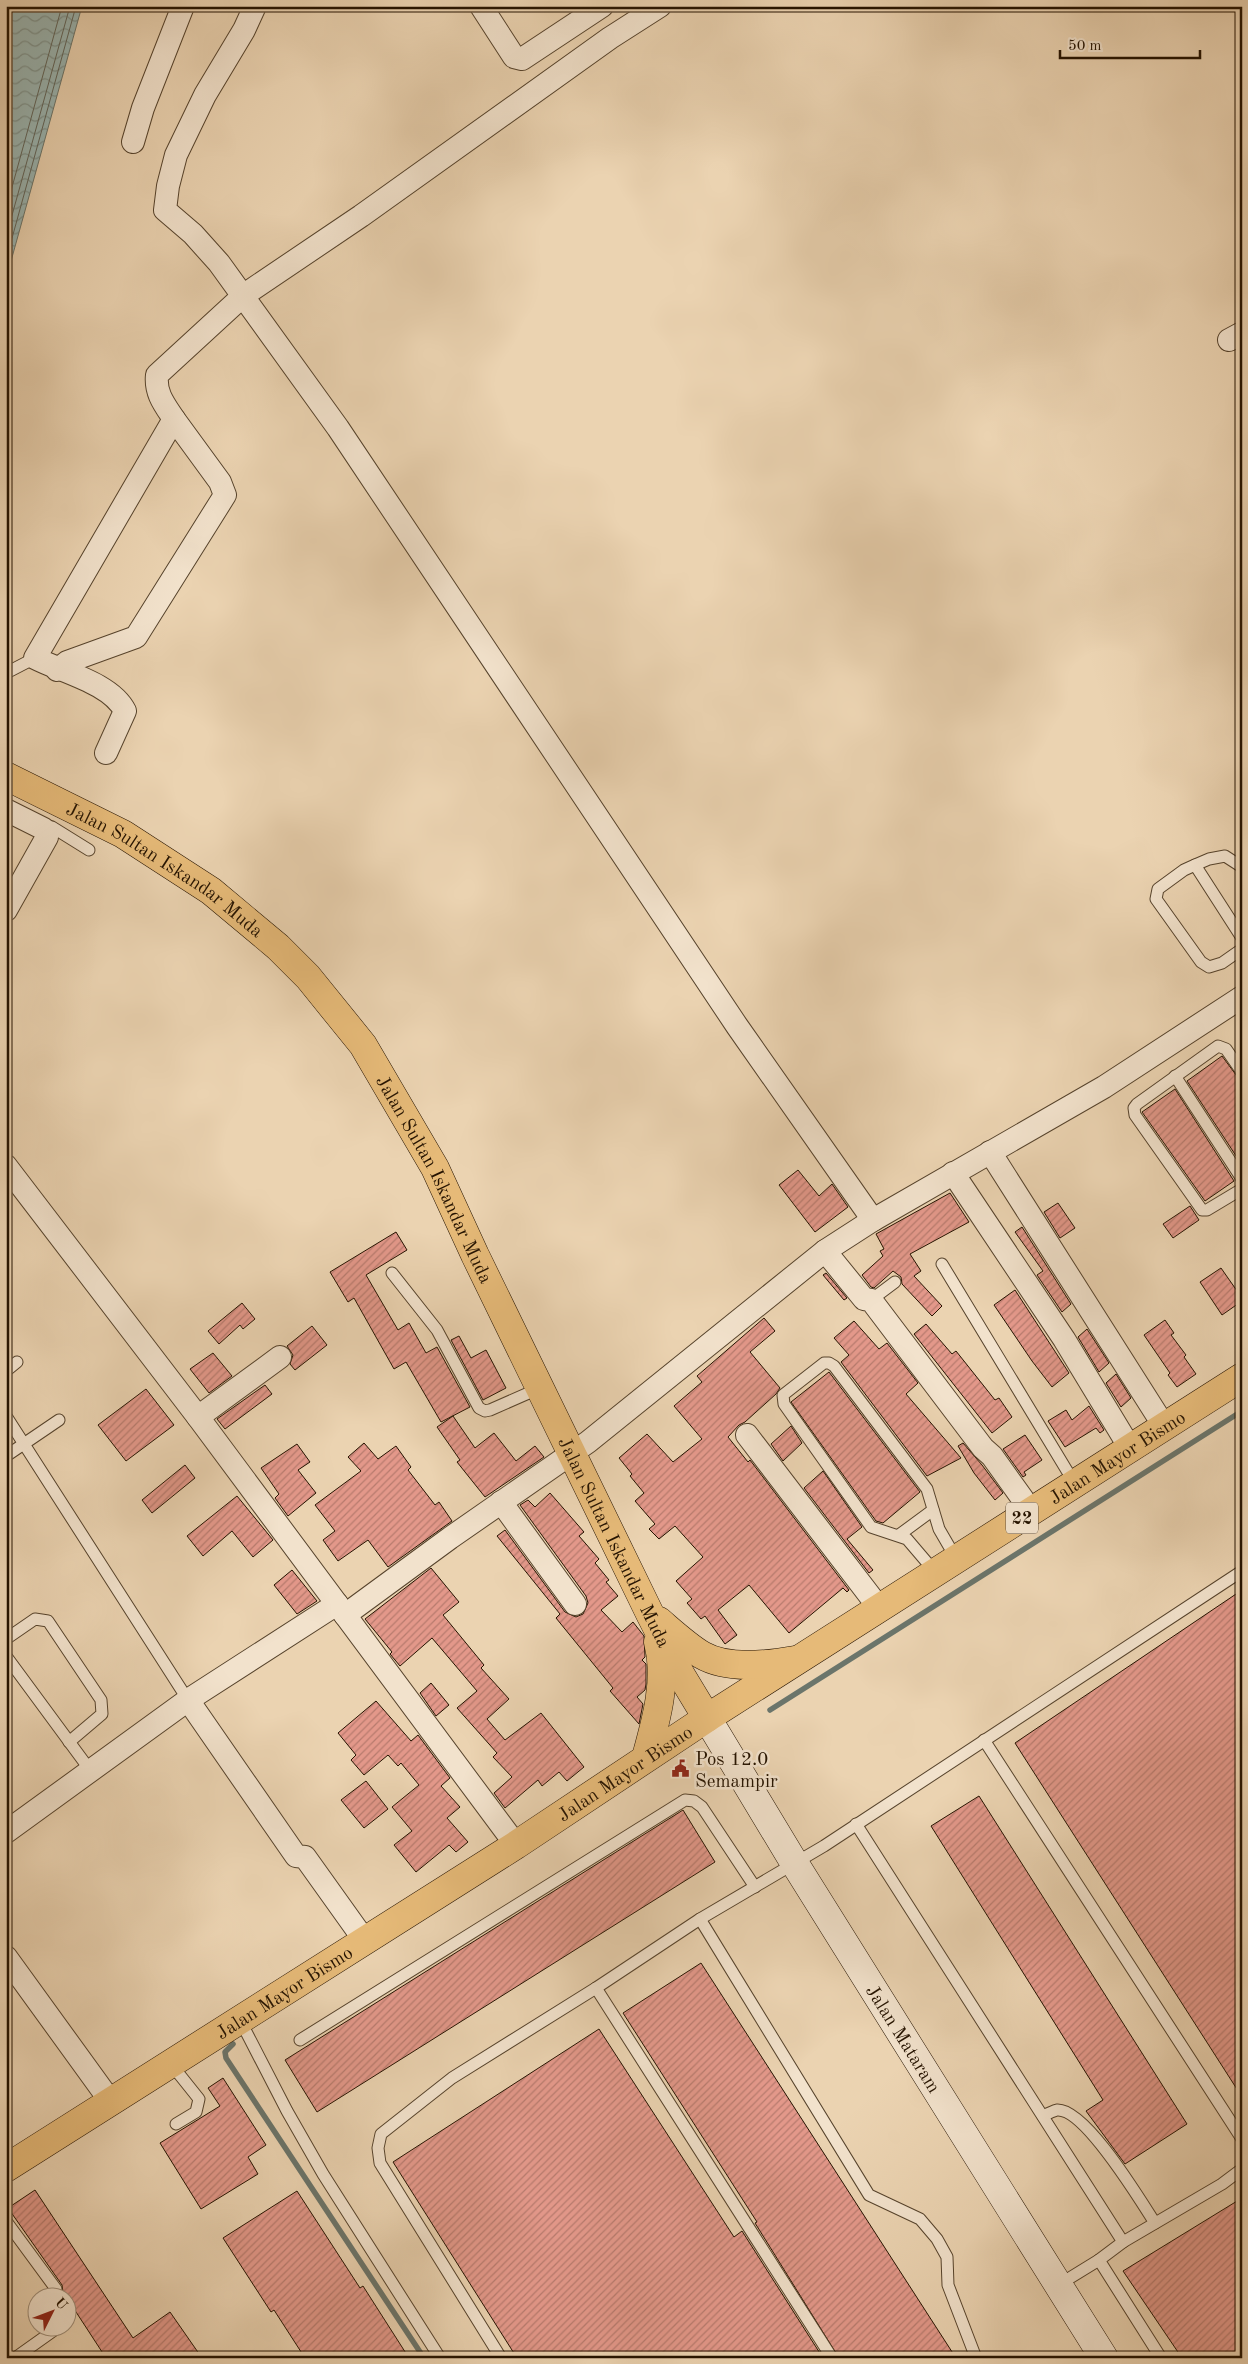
<svg xmlns="http://www.w3.org/2000/svg" width="1248" height="2364" viewBox="0 0 1248 2364" font-family="'Old Standard TT',serif">
	<defs>
		<pattern id="water-waves" width="16" height="10" patternUnits="userSpaceOnUse" patternTransform="scale(1.25)"><rect width="16" height="10" fill="#9ab6b3"/><path d="M0 5q4-4 8 0t8 0" fill="none" stroke="#7d938f"/></pattern>
		<pattern id="building-hatch" width="6" height="6" patternUnits="userSpaceOnUse" patternTransform="scale(1.25)"><rect width="6" height="6" fill="#e3988a"/><path d="M-1 1l2-2M0 6l6-6M5 7l2-2" fill="none" stroke="#b87b6e"/></pattern>
	</defs>
	<rect width="100%" height="100%" fill="#ebd3b1"/>
	<filter id="stains"><feTurbulence type="fractalNoise" baseFrequency=".004" numOctaves="4"/><feColorMatrix values="0 0 0 0 .2 0 0 0 0 .09 0 0 0 0 .02 0 0 0 .5 -.17"/></filter>
	<radialGradient id="worn" r=".72"><stop offset=".6" stop-color="#630" stop-opacity="0"/><stop offset="1" stop-color="#630" stop-opacity=".3"/></radialGradient>
	<!-- water -->
	<polygon fill="url(#water-waves)" stroke="#6b756b" points="6,6 82,6 6,279"/>
	<g fill="none" stroke-linecap="round" stroke-linejoin="round">
		<!-- shore -->
		<g stroke="#60645a" stroke-width="1">
			<polyline points="6,209 62,6"/>
			<polyline points="6,237 70,6"/>
			<polyline points="6,260 76,6"/>
		</g>
		<!-- stream -->
		<g stroke="#6b756b" stroke-width="5.5">
			<polyline points="770,1710 1242,1411"/>
			<polyline points="233,2044 225,2052 226,2058 424,2358"/>
		</g>
	</g>
	<!-- building -->
	<g fill="url(#building-hatch)" stroke="#251300">
		<polygon points="1222,1056 1242,1083 1242,1165 1187,1081"/>
		<polygon points="1175,1089 1234,1181 1205,1201 1142,1112"/>
		<polygon points="798,1170 819,1196 832,1184 848,1207 815,1232 779,1185"/>
		<polygon points="950,1193 969,1222 910,1254 921,1271 914,1276 942,1306 932,1316 902,1284 901,1277 893,1271 874,1288 871,1287 862,1275 883,1256 880,1251 884,1249 876,1234"/>
		<polygon points="1058,1203 1075,1228 1060,1238 1044,1212"/>
		<polygon points="1190,1206 1199,1220 1173,1238 1163,1224"/>
		<polygon points="1022,1227 1071,1304 1062,1312 1037,1275 1043,1271 1015,1232"/>
		<polygon points="396,1232 407,1250 366,1275 398,1330 409,1323 426,1353 437,1347 470,1407 441,1422 406,1362 394,1369 354,1298 348,1302 330,1272"/>
		<polygon points="1221,1268 1242,1298 1242,1301 1222,1315 1200,1282"/>
		<polygon points="826,1273 847,1298 844,1300 823,1275"/>
		<polygon points="1015,1290 1069,1373 1052,1387 1032,1361 994,1305"/>
		<polygon points="242,1303 255,1319 243,1329 240,1325 219,1344 208,1331"/>
		<polygon points="764,1318 775,1331 750,1352 780,1388 776,1394 745,1422 739,1425 728,1437 748,1462 750,1460 849,1590 847,1592 843,1588 789,1633 749,1585 718,1610 737,1635 725,1644 705,1616 701,1619 687,1603 692,1599 676,1581 703,1557 675,1526 659,1539 649,1529 655,1524 635,1501 644,1493 630,1476 632,1474 619,1458 647,1434 673,1462 702,1439 674,1406 702,1382 697,1376"/>
		<polygon points="1165,1320 1174,1333 1171,1335 1186,1355 1184,1357 1196,1374 1177,1387 1168,1375 1170,1373 1144,1335"/>
		<polygon points="854,1321 879,1349 887,1343 918,1383 906,1394 961,1458 927,1476 841,1362 849,1355 834,1338"/>
		<polygon points="926,1324 952,1354 956,1351 995,1400 999,1398 1012,1417 992,1433 914,1334"/>
		<polygon points="312,1326 327,1345 295,1370 290,1364 293,1355 287,1346"/>
		<polygon points="1087,1329 1109,1363 1099,1372 1078,1337"/>
		<polygon points="459,1336 471,1358 486,1350 506,1388 483,1400 451,1340"/>
		<polygon points="213,1353 232,1376 209,1393 190,1369"/>
		<polygon points="829,1372 920,1492 883,1523 876,1521 791,1402"/>
		<polygon points="1116,1374 1131,1398 1121,1407 1106,1383"/>
		<polygon points="265,1385 272,1394 225,1429 217,1419"/>
		<polygon points="146,1389 174,1425 126,1461 98,1425"/>
		<polygon points="1089,1406 1104,1430 1100,1433 1096,1428 1065,1447 1048,1421 1066,1410 1072,1420"/>
		<polygon points="453,1416 475,1448 494,1433 516,1461 535,1446 544,1457 485,1497 457,1462 460,1460 437,1427"/>
		<polygon points="791,1426 802,1443 783,1461 771,1444"/>
		<polygon points="1025,1435 1042,1460 1024,1472 1026,1475 1023,1477 1003,1449"/>
		<polygon points="364,1443 378,1459 396,1446 411,1467 408,1470 435,1505 439,1502 452,1521 388,1567 368,1540 338,1561 323,1540 335,1531 315,1505 361,1471 348,1457"/>
		<polygon points="963,1443 982,1465 1003,1493 995,1500 974,1473 958,1446"/>
		<polygon points="297,1444 310,1462 298,1470 316,1493 288,1516 275,1498 279,1494 261,1468"/>
		<polygon points="185,1465 195,1478 152,1513 142,1500"/>
		<polygon points="823,1471 862,1527 847,1539 873,1570 869,1573 804,1488"/>
		<polygon points="550,1493 584,1532 579,1536 599,1559 595,1563 609,1580 606,1582 618,1596 601,1610 622,1632 633,1622 644,1636 645,1657 642,1660 646,1664 646,1684 645,1690 637,1697 643,1704 639,1724 610,1691 613,1688 556,1618 560,1614 497,1536 505,1530 565,1612 576,1617 583,1614 588,1603 586,1596 520,1505 528,1500 535,1507"/>
		<polygon points="237,1496 273,1540 253,1557 232,1531 203,1556 187,1536"/>
		<polygon points="431,1568 459,1602 443,1615 484,1665 481,1668 509,1699 487,1719 505,1740 541,1713 584,1767 567,1781 559,1772 542,1786 538,1780 505,1808 494,1793 512,1777 493,1757 497,1753 457,1708 477,1691 432,1638 400,1666 390,1654 392,1652 365,1619"/>
		<polygon points="292,1570 317,1601 297,1614 274,1585"/>
		<polygon points="1242,1590 1242,2097 1015,1743"/>
		<polygon points="431,1683 449,1705 436,1716 420,1693"/>
		<polygon points="376,1701 411,1741 418,1735 450,1778 441,1786 460,1807 447,1818 468,1842 456,1852 449,1845 416,1872 394,1845 412,1831 392,1807 419,1785 401,1763 398,1766 388,1755 364,1775 351,1760 356,1755 338,1733"/>
		<polygon points="366,1781 388,1809 364,1828 341,1800"/>
		<polygon points="979,1796 1187,2124 1125,2164 1086,2111 1103,2100 931,1826"/>
		<polygon points="683,1810 715,1862 317,2112 285,2060"/>
		<polygon points="701,1963 956,2358 839,2358 755,2223 757,2222 623,2013"/>
		<polygon points="599,2029 734,2237 742,2231 823,2358 517,2358 393,2162"/>
		<polygon points="223,2078 266,2145 248,2157 258,2174 201,2209 160,2143 220,2106 208,2088"/>
		<polygon points="35,2190 133,2338 170,2312 202,2358 106,2358 63,2292 62,2285 8,2208"/>
		<polygon points="297,2191 360,2288 363,2286 409,2358 305,2358 274,2310 271,2312 223,2238"/>
		<polygon points="1242,2198 1242,2358 1182,2358 1123,2271"/>
	</g>
	<g fill="none" stroke-linecap="round" stroke-linejoin="round">
		<defs>
			<g id="service">
				<polyline points="6,673 35,658"/>
				<polyline points="46,832 52,827 89,850"/>
				<polyline points="1195,865 1184,870 1158,889 1156,899 1201,962 1209,967 1222,963 1242,949"/>
				<polyline points="1242,867 1225,856 1209,859 1195,865 1242,938"/>
				<polyline points="1242,1072 1226,1049 1218,1046 1137,1104 1134,1108 1135,1115 1202,1210 1207,1210 1242,1189"/>
				<polyline points="1175,1076 1242,1179"/>
				<polyline points="942,1264 1075,1484"/>
				<polyline points="392,1273 437,1330 479,1408 485,1411 490,1410 540,1388"/>
				<polyline points="871,1300 895,1282"/>
				<polyline points="6,1371 17,1362"/>
				<polyline points="6,1416 188,1700"/>
				<polyline points="6,1456 59,1420"/>
				<polyline points="899,1535 933,1510"/>
				<polyline points="936,1573 907,1539 871,1527 784,1404 783,1395 824,1363 829,1363 834,1366 927,1489 939,1529 957,1560"/>
				<polyline points="6,1639 35,1619 48,1621 101,1700 102,1714 69,1742"/>
				<polyline points="6,1656 90,1770"/>
				<polyline points="984,1740 1242,2139"/>
				<polyline points="856,1824 1123,2242 1099,2260 1161,2358"/>
				<polyline points="700,1919 869,2195 920,2219 937,2239 947,2257 948,2285 976,2358"/>
				<polyline points="596,1988 832,2358"/>
				<polyline points="240,2020 287,2111 323,2174 440,2358"/>
				<polyline points="300,2040 685,1800 694,1801 702,1807 755,1887"/>
				<polyline points="171,2064 199,2099 196,2112 176,2124"/>
				<path d="M 1043,2116 C 1047,2114 1053,2111 1057,2110 C 1085,2108 1140,2200 1155,2223"/>
				<polyline points="6,2221 56,2289"/>
				<polyline points="1123,2242 1222,2184 1242,2169"/>
				<polyline points="1060,2284 1099,2260"/>
				<polyline points="15,2358 60,2326"/>
				<polyline points="501,2358 380,2163 378,2148 381,2134 452,2078 596,1988 700,1919 824,1846 1242,1571"/>
			</g>
			<g id="minor">
				<polyline points="255,6 244,30 205,95 176,155 168,186 165,210 193,234 219,263 338,428 737,1026 873,1220"/>
				<polyline points="481,6 514,57 522,59 602,6"/>
				<polyline points="133,142 143,108 183,6"/>
				<polyline points="1229,340 1242,333"/>
				<polyline points="57,670 67,662 136,637 225,495 220,482 174,419"/>
				<path d="M 106,753 L 125,711 C 111,683 62,672 35,658 L 174,419 C 164,404 155,393 157,375 L 244,295 L 361,216 L 610,38 L 660,6"/>
				<polyline points="6,810 44,829 47,837 6,910"/>
				<polyline points="990,1152 1164,1426"/>
				<polyline points="6,1166 198,1417 516,1845"/>
				<polyline points="953,1173 1064,1339 1130,1448"/>
				<polyline points="825,1251 864,1299 871,1300 983,1448 992,1456 1032,1512"/>
				<polyline points="198,1417 280,1357"/>
				<polyline points="747,1435 880,1609"/>
				<polyline points="501,1502 575,1604"/>
				<polyline points="345,1615 450,1538 588,1442 825,1251 873,1220 1104,1087 1242,997"/>
				<polyline points="188,1700 296,1856 305,1857 365,1941"/>
				<polyline points="6,1832 188,1700 337,1604"/>
				<polyline points="6,1957 111,2102"/>
			</g>
			<g id="secondary">
				<path id="s1" d="M 707,1718 L 795,1864 L 1104,2358"/>
			</g>
			<g id="primary">
				<path id="s2" d="M 6,2168 L 516,1845 L 707,1718"/>
			</g>
			<g id="trunk">
				<path id="s3" d="M 6,776 L 123,834 L 211,891 L 278,947 L 308,977 L 363,1045 L 435,1168 L 475,1255 L 650,1614 L 681,1675 L 707,1718 L 1242,1377"/>
				<path d="M 659,1621 C 673,1633 687,1646 702,1655 C 728,1670 767,1665 795,1660"/>
				<path d="M 646,1757 C 656,1721 668,1679 658,1642"/>
			</g>
		</defs>
		<!-- service casing -->
		<use href="#service" stroke="#56432c" stroke-width="13"/>
		<!-- minor casing -->
		<use href="#minor" stroke="#56432c" stroke-width="24"/>
		<!-- secondary casing -->
		<use href="#secondary" stroke="#251300" stroke-width="29"/>
		<!-- primary casing -->
		<use href="#primary" stroke="#251300" stroke-width="29"/>
		<!-- trunk casing -->
		<use href="#trunk" stroke="#251300" stroke-width="29"/>
		<!-- service -->
		<use href="#service" stroke="#f2e2cc" stroke-width="11"/>
		<!-- minor -->
		<use href="#minor" stroke="#f2e2cc" stroke-width="22"/>
		<!-- secondary -->
		<use href="#secondary" stroke="#f2e2cc" stroke-width="28"/>
		<!-- primary -->
		<use href="#primary" stroke="#e6ba78" stroke-width="28"/>
		<!-- trunk -->
		<use href="#trunk" stroke="#e6ba78" stroke-width="28"/>
	</g>
	<!-- icons -->
	<defs>
		<symbol id="civic-bare" viewBox="-9 -9 18 18"><path d="M-.6-6.5H3V-4.5H.6V-3L4-1V1h2V6H-6V1h2V-1L-.6-3ZM-1.2 2.5V6h2.4V2.5Z" fill="#8f2418" stroke="#f2e2cc" stroke-width="2.5" paint-order="stroke"/></symbol>
	</defs>
	<g fill-rule="evenodd">
		<use href="#civic-bare" x="668" y="1756" width="25" height="25"/>
	</g>
	<g text-anchor="middle" stroke-width="5" stroke-linejoin="round" paint-order="stroke">
		<!-- shield labels -->
		<rect fill="#f2e2cc" stroke="#62513d" stroke-width="1" x="1006" y="1502.5" width="32" height="31" rx="4"/>
		<g font-size="18" font-weight="bold" fill="#251300">
			<text x="1022" y="1524">22</text>
		</g>
		<!-- street labels -->
		<g font-size="19" fill="#251300" stroke="#f2e2cc">
			<text dy="7" stroke="none"><textPath href="#s3" startOffset="185">Jalan Sultan Iskandar Muda</textPath></text>
			<text dy="7" stroke="none"><textPath href="#s3" startOffset="605">Jalan Sultan Iskandar Muda</textPath></text>
			<text dy="7" stroke="none"><textPath href="#s3" startOffset="1695">Jalan Mayor Bismo</textPath></text>
			<text dy="7" stroke="none"><textPath href="#s3" startOffset="1010">Jalan Sultan Iskandar Muda</textPath></text>
			<text dy="7" stroke="none"><textPath href="#s2" startOffset="734">Jalan Mayor Bismo</textPath></text>
			<text dy="7" stroke="none"><textPath href="#s2" startOffset="329">Jalan Mayor Bismo</textPath></text>
			<text dy="7" stroke="none"><textPath href="#s1" startOffset="376">Jalan Mataram</textPath></text>
		</g>
		<!-- poi labels -->
		<g font-size="19" fill="#251300" stroke="#f2e2cc" text-anchor="start">
			<text x="695" y="1765">Pos 12.0<tspan x="695" dy="22">Semampir</tspan></text>
		</g>
	</g>
	<!-- margin -->
	<rect width="1248" height="2364" fill="none" stroke="#ebd3b1" stroke-width="25"/>
	<rect x="8" y="8" width="1233" height="2349" fill="none" stroke="#251300" stroke-width="2.5"/>
	<rect x="12" y="12" width="1223" height="2339" fill="none" stroke="#251300"/>
	<!-- north arrow -->
	<g transform="translate(52 2312) rotate(48)"><circle r="24" fill="#f2e2cc" stroke="#a08f7a"/>
	<path d="M0-4L9 19L0 12L-9 19Z" fill="#8f2418"/>
	<text y="-8" font-size="14" font-weight="bold" text-anchor="middle" fill="#251300">U</text>
	</g>
	<!-- scale -->
	<path d="M1060 50v8h140v-8" fill="none" stroke="#251300" stroke-width="2.5"/>
	<text x="1068" y="50" font-size="15" fill="#251300" stroke="#f2e2cc" stroke-width="4" paint-order="stroke">50 m</text>
	<rect width="100%" height="100%" filter="url(#stains)"/>
	<rect width="100%" height="100%" fill="url(#worn)"/>
</svg>
